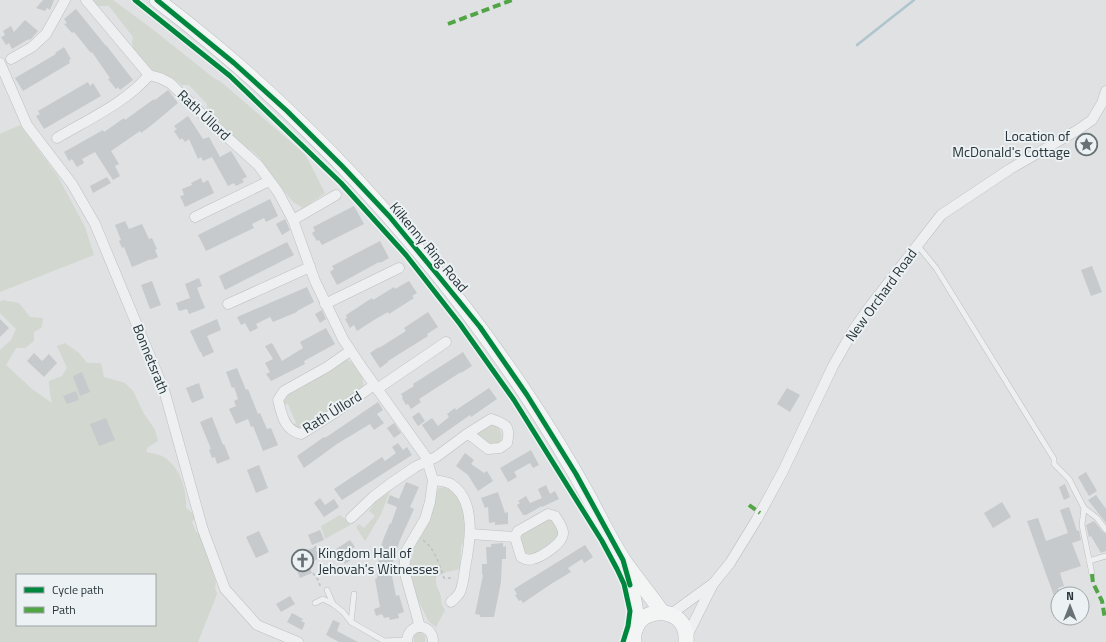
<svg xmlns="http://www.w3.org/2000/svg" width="1106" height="642" viewBox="0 0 1106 642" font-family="'Titillium Web',sans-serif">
	<rect width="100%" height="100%" fill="#dfe1e3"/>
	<!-- green -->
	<g fill="#d2d7cf" fill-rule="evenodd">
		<polygon points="89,0 113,0 151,28 215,79 220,81 305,154 325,193 303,208 293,202 261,163 260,158 250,149 245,148 207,110 207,104 189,85 182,85 174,79 163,73 154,71 146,65 132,49 133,47 132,44 133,37 109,6 98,6"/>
		<polygon points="20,125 57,175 85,227 94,255 0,292 0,134"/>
		<path d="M 3,300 L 19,303 L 30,317 L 43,318 L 42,327 L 34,332 L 34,341 L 25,348 L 16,348 L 6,365 L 32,389 L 52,403 L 50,394 L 49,381 L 62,376 L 67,368 L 57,346 L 65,343 L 79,353 L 87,363 L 101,363 L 104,377 L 125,383 L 133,391 L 143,412 L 155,430 L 158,441 L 148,447 L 146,452 C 151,453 157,454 162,456 C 180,466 187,489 186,508 L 196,516 L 192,522 L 196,532 L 200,534 L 216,582 L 215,588 L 217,594 L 198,642 L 0,642 L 0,350 L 11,340 L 16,329 L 0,313 L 0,302 ZM 17,575 L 155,575 L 155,625 L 17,625 Z"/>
		<path d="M 346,359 C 356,364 365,375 363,387 C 342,401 321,421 296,429 L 292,426 L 296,423 L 288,404 L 283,405 L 282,399 L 286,394 Z"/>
		<path d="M 489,424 L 495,424 C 504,432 505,443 491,446 L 477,437 L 476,432 Z"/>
		<polygon points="392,486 381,514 365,541 356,527 359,524 364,528 375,516 369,511 376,501"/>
		<path d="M 445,487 L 454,491 L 465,511 L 466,530 L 461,548 L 460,569 L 447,572 L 436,577 C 435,586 439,589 441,597 C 442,603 440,603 445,610 L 436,627 L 429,622 L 415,594 L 409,569 L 416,541 L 436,493 L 439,488 Z"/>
		<polygon points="340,515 345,519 347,517 351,522 350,525 325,539 321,526"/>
		<path d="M 549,519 L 554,521 L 560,534 C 554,540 536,555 527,554 C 525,554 523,552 521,551 L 520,542 L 522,534 Z"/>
		<path d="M 417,633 C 423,632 427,636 425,642 L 414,642 L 414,636 Z"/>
	</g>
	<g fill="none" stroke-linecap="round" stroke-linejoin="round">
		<!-- stream -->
		<polyline stroke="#afc5cd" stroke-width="2.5" points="857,45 914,0"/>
	</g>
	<!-- building -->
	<g fill="#c7cacc">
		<polygon points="43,0 54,0 50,10 47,8 45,11 36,8"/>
		<polygon points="76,9 106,46 106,45 133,80 120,90 118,87 116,89 108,79 110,78 92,52 91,53 74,32 72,33 64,24 67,23 64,19"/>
		<polygon points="25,20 38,31 30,40 29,39 12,49 9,43 6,45 1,37 5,35 3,31 11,26 14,32"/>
		<polygon points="64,47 71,59 69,60 70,63 23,91 15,78 56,54 55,53"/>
		<polygon points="88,82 90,86 93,83 101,96 44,129 36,116 40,114 38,111"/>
		<polygon points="168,90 178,103 153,124 141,133 140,131 111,151 119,164 115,166 120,176 113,180 95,152 82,159 84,163 77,167 72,159 69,161 64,152 103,130 104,132 124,118 125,120 154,99 155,100"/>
		<polygon points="188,116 203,139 209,137 220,157 231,151 247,177 242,179 244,182 236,186 234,183 228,186 212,157 203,161 201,157 198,159 189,139 185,142 182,138 180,140 174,131 177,129 174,126"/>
		<polygon points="107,177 111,183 93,193 90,186"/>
		<polygon points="201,178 203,183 208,180 214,193 185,207 180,196 184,195 182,189 192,185 191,183"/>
		<polygon points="270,199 278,216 266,222 264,218 252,224 254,228 206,251 198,235"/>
		<polygon points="354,206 364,224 322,245 319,240 317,241 312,233 315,231 313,227"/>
		<polygon points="285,219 290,230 282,235 276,224"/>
		<polygon points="125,221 129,229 142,224 149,239 152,238 157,249 155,250 158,257 151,260 151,259 132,267 124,247 122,248 119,241 121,240 115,225"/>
		<polygon points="380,241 389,258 380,263 379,262 337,285 330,272 334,269 332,266"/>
		<polygon points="287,242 294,255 225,290 219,276"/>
		<polygon points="1092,266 1102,292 1091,296 1081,270"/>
		<polygon points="199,278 202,286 197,288 205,308 189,314 187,309 179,311 176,303 190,298 185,284"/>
		<polygon points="152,281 161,305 150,309 141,285"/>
		<polygon points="409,281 417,293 412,296 414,298 389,314 388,312 374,320 357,331 354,325 350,328 345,319 347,318 346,315 372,298 373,300 394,287 395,289"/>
		<polygon points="307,287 314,302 297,311 297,312 273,322 270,317 256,324 258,328 250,332 245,323 241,325 237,317"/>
		<polygon points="322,310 326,319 320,323 315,314"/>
		<polygon points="428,312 438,327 427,334 428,336 388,361 388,362 380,368 370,353 379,347 379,348 406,331 404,328"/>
		<polygon points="0,319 9,328 0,337"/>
		<polygon points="217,319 221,330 207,336 214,352 203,357 201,352 200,352 190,331"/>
		<polygon points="326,328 335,344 304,361 305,364 271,381 266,374 270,372 265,363 273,359 265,346 272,343 282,361 303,348 300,342"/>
		<polygon points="463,352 472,366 461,373 461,372 419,399 421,402 411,409 408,404 406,405 402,398 403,397 401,394 414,386 413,384"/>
		<polygon points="34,353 42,361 49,354 57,363 44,377 27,361"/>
		<polygon points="237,368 246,390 248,389 258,414 260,413 267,429 271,428 278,445 263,451 253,426 251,427 248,419 236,424 229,409 236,406 234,401 238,399 234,387 232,388 226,372"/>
		<polygon points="82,372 90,392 80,396 73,376"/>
		<polygon points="199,383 204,398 192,403 186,388"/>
		<polygon points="489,388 497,399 471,417 470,415 433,441 422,425 432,418 438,426 449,417 447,414 455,408 456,410"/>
		<polygon points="787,388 800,395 790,412 777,404"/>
		<polygon points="76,391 79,400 67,404 63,396"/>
		<polygon points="378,402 383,410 377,414 384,423 374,430 370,424 337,444 304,468 297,456 324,437 325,438"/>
		<polygon points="419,412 425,421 418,426 412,417"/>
		<polygon points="212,417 223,445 224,444 230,459 217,464 215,457 212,458 209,450 211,449 200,422"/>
		<polygon points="106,418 115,440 99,446 90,424"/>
		<polygon points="394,423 401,433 394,438 387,428"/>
		<polygon points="398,443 403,450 407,447 412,455 342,500 334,489 382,457 385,461 396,453 392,447"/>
		<polygon points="531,450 539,465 533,468 530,463 514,472 517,477 508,482 500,468"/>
		<polygon points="465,453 474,460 471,464 484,473 487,471 493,481 478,491 468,475 456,466"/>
		<polygon points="259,465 268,488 256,493 247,470"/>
		<polygon points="1086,472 1097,491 1089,496 1078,477"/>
		<polygon points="406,482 419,487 410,507 414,509 400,540 393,562 392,576 396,596 399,595 404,612 398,614 399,618 390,620 389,617 384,618 382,614 376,616 374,609 380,607 375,579 377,578 379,555 383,540 390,523 391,524 397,507 387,503 390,495 399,499"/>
		<polygon points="1065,484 1070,497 1064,500 1059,487"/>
		<polygon points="546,485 550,494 555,491 559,499 542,507 542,506 526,515 523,515 517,505 520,503 518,501 526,496 530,503 542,498 538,489"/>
		<polygon points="498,492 505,513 508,512 508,524 495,525 495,522 489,523 488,507 485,508 481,498"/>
		<polygon points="1096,495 1106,509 1106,523 1088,500"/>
		<polygon points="320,498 325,505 334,499 339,507 324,517 314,503"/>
		<polygon points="1002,502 1011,517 993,528 984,513"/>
		<polygon points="1069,507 1077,531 1079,530 1081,540 1072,543 1081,566 1060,573 1064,586 1058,588 1060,593 1054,596 1027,521 1038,518 1046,541 1068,533 1060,510"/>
		<polygon points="1094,521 1103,532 1106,534 1106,551 1101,553 1091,536 1089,537 1086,525"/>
		<polygon points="320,530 324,540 312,545 308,535"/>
		<polygon points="259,531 269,552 256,558 246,537"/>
		<polygon points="350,540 355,547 350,550 355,557 345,564 336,549"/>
		<polygon points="503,543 503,547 506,546 506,559 502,559 501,582 494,617 480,617 480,615 475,614 483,575 482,574 482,564 487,564 486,547 491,547 491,544"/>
		<polygon points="585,545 593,557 584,563 582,559 568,568 571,572 551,584 523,603 521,600 519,601 515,595 517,594 514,589"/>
		<polygon points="315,547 319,559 308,563 312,573 300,578 291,557"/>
		<polygon points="290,596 295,604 281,612 276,604"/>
		<polygon points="292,613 303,619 301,621 305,623 302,630 287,622"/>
		<polygon points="333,620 340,623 337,631 358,642 339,642 326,635"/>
	</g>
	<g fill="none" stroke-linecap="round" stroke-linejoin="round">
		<defs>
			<g id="service">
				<polyline points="918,246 936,268 1054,459 1054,464 1069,479 1084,508 1082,525 1092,574"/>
				<polyline points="1084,508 1097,518 1106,530"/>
				<polyline points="1089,561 1106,556"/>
				<polyline points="327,590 333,604 343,612 351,622"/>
				<polyline points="354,594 351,622 384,641 407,640"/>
				<polyline points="315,603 323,599 333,604"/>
			</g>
			<g id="minor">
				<polyline points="86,0 149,75 160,78 170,83 207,119 258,165 278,192 293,220 315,281 343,339 363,369 426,457 433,480 430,502 425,519 406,551 404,570 420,627"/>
				<polyline points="11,59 32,47 46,34 65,0"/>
				<polyline points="0,63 27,125 72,184 95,224 164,390 203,530 225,589 257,625 298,642"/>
				<path d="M 57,138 C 87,120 127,102 149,75"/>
				<polyline points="195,217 269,181"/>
				<polyline points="293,220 336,195"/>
				<polyline points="228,304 310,267"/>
				<polyline points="325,304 399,268"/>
				<path d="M 350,351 L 327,367 L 284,391 L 278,400 C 282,415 284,430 301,434 L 336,412 L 374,385"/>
				<polyline points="377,389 446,342"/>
				<path d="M 433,480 C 439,481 446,481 451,484 C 477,501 470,543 465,568 C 464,576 463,585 460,592 C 458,596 454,599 451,602"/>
				<path d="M 351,518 L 373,497 L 390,484 L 415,467 L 436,457 L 467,434 L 491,419 C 506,424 511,426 507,443 L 500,448 L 488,449 L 474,438 L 467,434"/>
				<path d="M 470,534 L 515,537 L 518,531 L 548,514 L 555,516 C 558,521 563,527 563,533 C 564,543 541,557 533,559 C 528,561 525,559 521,557 L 515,537"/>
				<polyline points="671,614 711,585"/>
				<polyline points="687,636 713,584 730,563 757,519 783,471 833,366 854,329 871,305 941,215 1010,169 1076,131 1092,120 1102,103 1106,91"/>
				<path d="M 407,642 C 407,622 433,622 433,642"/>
			</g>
			<g id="primary">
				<path d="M 157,0 C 299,107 427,246 526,394 C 548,427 568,460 587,494 C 599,516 610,540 624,561 C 636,578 650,595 662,612"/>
				<path d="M 625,566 C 630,586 638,607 636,628"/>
				<path d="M 634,642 C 629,604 690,602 686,642"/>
			</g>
		</defs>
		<!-- service casing -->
		<use href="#service" stroke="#bdbfc1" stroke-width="6"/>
		<!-- minor casing -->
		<use href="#minor" stroke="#bdbfc1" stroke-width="11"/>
		<!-- primary casing -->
		<use href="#primary" stroke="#bbbfc1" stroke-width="16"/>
		<!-- path -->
		<g stroke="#bdc1c2" stroke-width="1.5" stroke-dasharray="3 3" stroke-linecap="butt">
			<path d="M 423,540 C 435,549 439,564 444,578 L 454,578"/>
			<polyline points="315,546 320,559"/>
			<polyline points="313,573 318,580 321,588"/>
		</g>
		<!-- service -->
		<use href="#service" stroke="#eeeff0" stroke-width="5"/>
		<!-- minor -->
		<use href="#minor" stroke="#eeeff0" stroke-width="10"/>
		<!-- primary -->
		<use href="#primary" stroke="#f3f4f4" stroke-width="15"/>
		<!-- quiet -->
		<g stroke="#51a545" stroke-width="4" stroke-dasharray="8 4" stroke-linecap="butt">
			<polyline points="448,24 512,0"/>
			<polyline points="749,505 760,513"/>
			<polyline points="1092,574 1093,583 1102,601 1105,619"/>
		</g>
		<defs>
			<g id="cycleway">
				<polyline points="135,0 230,76 341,183 406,255 460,324 514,400 602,541 617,569 624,584 630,611 628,626 623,642"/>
				<polyline points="157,0 234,63 287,111 342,166 389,216 436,273 480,327 527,395 576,474 623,560 630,585"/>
			</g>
		</defs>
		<!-- cycleway casing -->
		<use href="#cycleway" stroke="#ecf1f3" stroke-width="8"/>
		<!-- cycleway -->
		<use href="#cycleway" stroke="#00873e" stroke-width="5"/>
	</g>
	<!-- icons -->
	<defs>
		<symbol id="sight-ring" viewBox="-11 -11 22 22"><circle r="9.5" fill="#ecf1f3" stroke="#687175" stroke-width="1.5"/><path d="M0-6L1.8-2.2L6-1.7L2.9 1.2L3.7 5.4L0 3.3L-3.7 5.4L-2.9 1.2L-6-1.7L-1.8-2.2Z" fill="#687175"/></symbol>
		<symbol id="church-ring" viewBox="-11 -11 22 22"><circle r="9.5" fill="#ecf1f3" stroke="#687175" stroke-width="1.5"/><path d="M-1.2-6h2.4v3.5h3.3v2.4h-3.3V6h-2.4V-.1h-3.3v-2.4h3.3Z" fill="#687175"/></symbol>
	</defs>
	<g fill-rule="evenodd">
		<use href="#sight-ring" x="1074" y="132" width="25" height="25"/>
		<use href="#church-ring" x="290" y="548" width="25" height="25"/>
	</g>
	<g text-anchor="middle" stroke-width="4" stroke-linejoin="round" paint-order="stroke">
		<!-- street labels -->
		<g font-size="14" fill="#28343a" stroke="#ecf1f3">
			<text transform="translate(204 115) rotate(43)" y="5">Rath Úllord</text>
			<text transform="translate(429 247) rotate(50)" y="5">Kilkenny Ring Road</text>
			<text transform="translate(881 295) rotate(-54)" y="5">New Orchard Road</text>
			<text transform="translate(151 359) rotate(68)" y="5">Bonnetsrath</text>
			<text transform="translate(332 412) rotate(-32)" y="5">Rath Úllord</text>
		</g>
		<!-- poi labels -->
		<g font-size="14" fill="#28343a" stroke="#ecf1f3" text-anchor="end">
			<text x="1070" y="141">Location of<tspan x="1070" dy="16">McDonald's Cottage</tspan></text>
			<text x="318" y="558" text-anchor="start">Kingdom Hall of<tspan x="318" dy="16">Jehovah's Witnesses</tspan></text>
		</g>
	</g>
	<!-- legend -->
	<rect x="16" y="574" width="140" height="52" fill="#ecf1f3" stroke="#9ea5a9"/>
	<rect x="24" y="587" width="20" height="6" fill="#00873e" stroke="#9ea5a9"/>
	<text x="52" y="594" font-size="12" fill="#28343a">Cycle path</text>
	<rect x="24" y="607" width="20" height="6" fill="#51a545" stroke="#9ea5a9"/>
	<text x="52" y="614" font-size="12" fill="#28343a">Path</text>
	<!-- north arrow -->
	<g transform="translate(1070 606)"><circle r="19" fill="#ecf1f3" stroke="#9ea5a9"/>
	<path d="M0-3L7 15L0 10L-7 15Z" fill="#687175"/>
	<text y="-6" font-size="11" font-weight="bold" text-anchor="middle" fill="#28343a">N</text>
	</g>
</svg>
